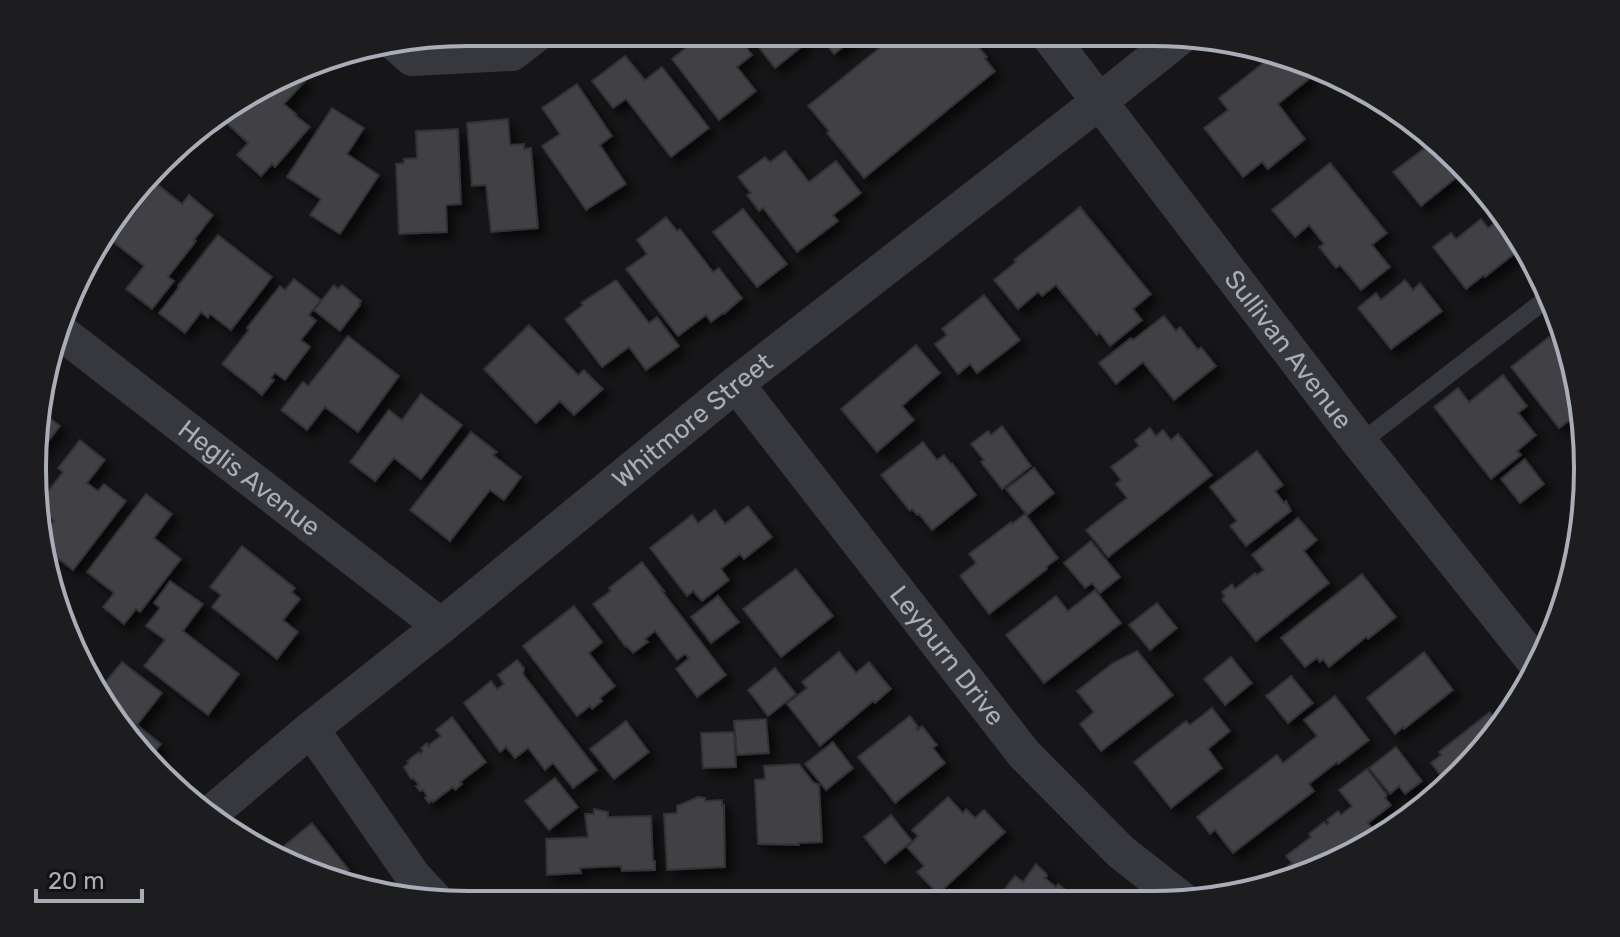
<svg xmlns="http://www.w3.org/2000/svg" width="1620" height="937" viewBox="0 0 1620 937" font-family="Rubik,sans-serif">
	<defs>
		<filter id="shadow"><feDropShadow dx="7" dy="7" stdDeviation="4" flood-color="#0009"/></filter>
	</defs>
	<rect width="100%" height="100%" fill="#161618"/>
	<!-- building -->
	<g fill="#404145" stroke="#303034" stroke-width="2" filter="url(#shadow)">
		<polygon points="676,32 729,32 737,42 740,39 752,55 737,67 756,91 719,120 672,59 687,47"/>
		<polygon points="747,32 815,32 801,42 804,45 775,68"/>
		<polygon points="817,32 861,33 834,54"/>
		<polygon points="898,33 967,33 987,57 985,59 995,71 864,178 827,133 829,131 808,106"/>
		<polygon points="1277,52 1293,56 1310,78 1278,104 1305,139 1268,169 1262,162 1243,177 1204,128 1228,110 1219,98"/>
		<polygon points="625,56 645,80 662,67 709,128 671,157 626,99 613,108 592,81"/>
		<polygon points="295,73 305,81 284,104 296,114 295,115 310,127 275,167 272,164 261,176 237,155 248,143 221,118 232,107"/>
		<polygon points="577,84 612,136 600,145 626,184 586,210 542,146 560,134 542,108"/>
		<polygon points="332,108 364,128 347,154 379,175 340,234 310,215 321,199 287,177"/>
		<polygon points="508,119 510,145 524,144 524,149 531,148 538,228 491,232 486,185 472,186 467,123"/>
		<polygon points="458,129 461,204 446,205 447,232 399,234 396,164 404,163 404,159 417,158 416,131"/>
		<polygon points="1421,133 1462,173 1421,206 1393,172 1430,144"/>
		<polygon points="785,151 809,182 836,161 861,193 833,215 838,221 797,252 763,208 759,211 747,195 751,193 738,177 765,157 770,162"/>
		<polygon points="1330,163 1387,233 1372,245 1390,267 1361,290 1340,265 1336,268 1319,247 1324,244 1309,225 1295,237 1272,210"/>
		<polygon points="157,184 182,204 189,195 213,215 194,240 196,241 168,277 174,281 152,309 126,289 144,266 112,241"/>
		<polygon points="1080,207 1151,294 1133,309 1142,320 1110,346 1099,332 1097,335 1056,285 1042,296 1038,292 1018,309 994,280 1016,262 1014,260"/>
		<polygon points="743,209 787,264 757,287 713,232"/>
		<polygon points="666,217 677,231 680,229 713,272 719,268 742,298 724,314 723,313 711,322 706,315 678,336 626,269 647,254 637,240"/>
		<polygon points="1481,219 1488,228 1496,222 1519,250 1485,277 1484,275 1466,289 1433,247 1451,233 1456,239"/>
		<polygon points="218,235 272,277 231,330 210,314 208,318 201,312 185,333 159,313 179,287 178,286"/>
		<polygon points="294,279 321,300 309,315 316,321 301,340 310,347 285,380 275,373 271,378 274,380 262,395 222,364 249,330 247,328 280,286 285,290"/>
		<polygon points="616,280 649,323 657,317 679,346 646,370 629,347 602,367 565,319 583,305 581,303"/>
		<polygon points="1405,280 1413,290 1420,283 1442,311 1391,349 1358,308 1376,293 1381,300"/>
		<polygon points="334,285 338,289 342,285 361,301 359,304 360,305 340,331 314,310"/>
		<polygon points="984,295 1020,340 977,373 970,364 958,374 935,344 947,335 942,329"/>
		<polygon points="1164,316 1176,331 1180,327 1198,350 1201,347 1216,366 1174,400 1143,362 1116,384 1099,363 1131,338 1133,340"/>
		<polygon points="529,325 578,375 584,370 603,389 574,415 560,401 536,423 484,369"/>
		<polygon points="348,336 399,376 358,432 325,407 307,430 281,410 303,382 308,386"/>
		<polygon points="1549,337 1569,363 1571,361 1580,383 1580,431 1570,420 1559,428 1511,367"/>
		<polygon points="916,345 940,373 902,406 914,420 877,452 841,409"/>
		<polygon points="1503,375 1527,406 1518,413 1536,435 1517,451 1521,455 1491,479 1434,407 1458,388 1469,402"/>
		<polygon points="421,394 462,425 421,479 394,458 375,481 350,462 389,410 402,420"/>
		<polygon points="41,411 60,426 37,456"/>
		<polygon points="1002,426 1031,466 1002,489 981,462 984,460 971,444 988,431 991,435"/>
		<polygon points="1150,428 1156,436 1163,430 1171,440 1178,434 1212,475 1108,557 1086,530 1127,498 1116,484 1121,480 1111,467 1139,446 1135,440"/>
		<polygon points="471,432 497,452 493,455 521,477 504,500 490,490 450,541 410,510"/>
		<polygon points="80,440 105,460 87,483 98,491 104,484 126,501 73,570 43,547 47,540 43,536 54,521 36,507 63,472 58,468"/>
		<polygon points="923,442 937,460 944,455 951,464 952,463 976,495 932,530 919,514 917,515 912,509 910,511 881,475"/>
		<polygon points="1257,451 1283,485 1275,491 1284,503 1286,501 1291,511 1246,546 1230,526 1237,521 1210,487"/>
		<polygon points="1525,459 1544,484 1520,503 1501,479"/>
		<polygon points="1034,468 1054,493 1027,515 1006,489"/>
		<polygon points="146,494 172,514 154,538 181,559 140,612 136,609 124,624 103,607 114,593 87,572"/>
		<polygon points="748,506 772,537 744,559 740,554 721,569 729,580 702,601 693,591 687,596 650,548 692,515 698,523 715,510 725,524"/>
		<polygon points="1025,514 1058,558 1046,567 1047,569 989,614 960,576 976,563 969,554 1011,522 1012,524"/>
		<polygon points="1298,518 1317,540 1304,551 1329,583 1256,641 1222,599 1225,596 1222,592 1232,584 1235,589 1255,573 1257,575 1264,570 1252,555"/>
		<polygon points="1091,541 1120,577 1100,593 1092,583 1085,588 1064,563"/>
		<polygon points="242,546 295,588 292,592 300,599 283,620 298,632 277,659 212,607 221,595 210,587"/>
		<polygon points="642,562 664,591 662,591 726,675 697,697 676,669 689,658 685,654 677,660 655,631 645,639 648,642 633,653 627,646 626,647 593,604 611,591 609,588"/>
		<polygon points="796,569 833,616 781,657 743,609"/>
		<polygon points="1362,574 1396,617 1368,639 1366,637 1329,667 1323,659 1320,662 1317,658 1305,667 1281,638"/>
		<polygon points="170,581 203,604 183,631 239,674 208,715 144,666 165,640 146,626 160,608 154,603"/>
		<polygon points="1095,590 1121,623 1044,683 1006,635 1056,596 1068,611"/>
		<polygon points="718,596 739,622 711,643 691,617"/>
		<polygon points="1157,603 1177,628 1150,650 1129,625"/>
		<polygon points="574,606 602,642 589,653 615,686 600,698 602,701 592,709 590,706 577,716 523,646"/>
		<polygon points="1137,651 1173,695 1101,751 1080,724 1094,712 1077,691 1113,663"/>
		<polygon points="839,652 856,673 869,662 891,689 875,703 873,701 820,746 787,704 807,688 802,682"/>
		<polygon points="1424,652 1453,690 1404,729 1403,727 1395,734 1367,698"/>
		<polygon points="1231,657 1252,683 1225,705 1204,679"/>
		<polygon points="517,660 524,668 523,674 597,770 573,788 553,763 545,770 528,748 515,758 506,747 500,752 464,703 491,681 497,689 504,684 498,675"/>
		<polygon points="122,662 162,693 137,725 161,744 149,759 122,735 99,690"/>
		<polygon points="775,668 796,694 768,716 748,690"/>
		<polygon points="1291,676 1313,703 1288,723 1266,696"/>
		<polygon points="1335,696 1369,740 1338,764 1337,762 1309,784 1314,791 1233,853 1215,830 1210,834 1197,817 1277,755 1283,763 1317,736 1304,720"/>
		<polygon points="1212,708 1230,731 1208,749 1222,768 1171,808 1134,762 1186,721 1190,725"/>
		<polygon points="1490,712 1500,728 1460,777 1442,791 1434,782 1441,776 1431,763 1441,755 1439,752"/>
		<polygon points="910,716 918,727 916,728 918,730 922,726 937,745 933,748 945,763 895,803 858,757"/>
		<polygon points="452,717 486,762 460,782 462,784 455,790 453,787 433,802 432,800 429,803 425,798 427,796 423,790 420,791 416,786 419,785 413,778 411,779 404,767 409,763 407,761 419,752 420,754 423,751 421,748 427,743 429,747 430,744 441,736 436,730"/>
		<polygon points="766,719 769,753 737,755 734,721"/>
		<polygon points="626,721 649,752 614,779 590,749"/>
		<polygon points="734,732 736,767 703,768 701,733"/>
		<polygon points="833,742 853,768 826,790 805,764"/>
		<polygon points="1396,747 1422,781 1405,794 1399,786 1390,794 1369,768"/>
		<polygon points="799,764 813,782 819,785 822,842 799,843 799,845 758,844 755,780 765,779 764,766"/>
		<polygon points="1367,769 1387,795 1385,798 1391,805 1368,823 1380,839 1370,846 1291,882 1284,883 1278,873 1292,863 1286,856 1311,837 1309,834 1324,822 1327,825 1329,823 1327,820 1338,811 1341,815 1352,806 1339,790"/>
		<polygon points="555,778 578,807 549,830 525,801"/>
		<polygon points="698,797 705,798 705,801 722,800 722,806 724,805 725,867 667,870 664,814 677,813 677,806"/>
		<polygon points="948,797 963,813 966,809 975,818 984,810 1005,832 938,894 917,872 924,866 907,847 918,836 912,830"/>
		<polygon points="594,809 608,812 608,817 651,816 653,861 655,861 655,870 622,871 621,866 580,868 581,873 547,875 546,839 588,837 585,814 594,814"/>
		<polygon points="891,815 912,841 885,863 864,837"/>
		<polygon points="312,823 349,870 337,879 342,885 328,882 273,855"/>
		<polygon points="1036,864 1046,873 1047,876 1045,878 1056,887 1058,884 1068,892 1066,895 1072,900 1069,904 993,904 1015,876 1023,882"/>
		<polygon points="949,890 962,904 934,904"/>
	</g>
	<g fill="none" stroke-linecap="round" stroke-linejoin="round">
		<!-- service -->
		<polyline stroke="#37383d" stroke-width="18" points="1360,443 1545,300"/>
		<!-- minor -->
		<g stroke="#37383d" stroke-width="36">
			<path id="s1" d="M 1047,33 L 1360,443 L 1535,662"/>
			<polyline points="396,44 412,58 512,53 539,32"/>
			<path id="s2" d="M 58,330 L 441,626"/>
			<path id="s3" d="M 736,384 L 1024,754 L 1121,852 L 1186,903"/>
			<polyline points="311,729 413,876 439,904"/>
			<path id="s4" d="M 209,815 L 311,729 L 441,626 L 736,384 L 1100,101 L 1184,34"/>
		</g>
	</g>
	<g text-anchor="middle" stroke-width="7" stroke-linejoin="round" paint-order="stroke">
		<!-- street labels -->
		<g font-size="26" fill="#a8adb8" stroke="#111113">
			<text dy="9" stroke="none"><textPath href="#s1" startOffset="398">Sullivan Avenue</textPath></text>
			<text dy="9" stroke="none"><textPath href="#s4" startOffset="624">Whitmore Street</textPath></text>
			<text dy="9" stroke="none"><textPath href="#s2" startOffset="242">Heglis Avenue</textPath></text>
			<text dy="9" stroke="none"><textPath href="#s3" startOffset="344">Leyburn Drive</textPath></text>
		</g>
	</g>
	<!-- crop -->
	<path d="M0 0H1620V937H0ZM468 46H1152A422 422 0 0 1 1574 468V469A422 422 0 0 1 1152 891H468A422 422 0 0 1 46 469V468A422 422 0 0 1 468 46Z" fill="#1d1d20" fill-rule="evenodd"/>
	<path fill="none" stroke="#a8adb8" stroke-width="4" d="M468 46H1152A422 422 0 0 1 1574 468V469A422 422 0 0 1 1152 891H468A422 422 0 0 1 46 469V468A422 422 0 0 1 468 46Z"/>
	<!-- scale -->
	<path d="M36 889v12h106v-12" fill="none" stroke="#a8adb8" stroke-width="4"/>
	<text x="48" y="889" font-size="24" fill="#a8adb8" stroke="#111113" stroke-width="6" paint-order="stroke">20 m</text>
</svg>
